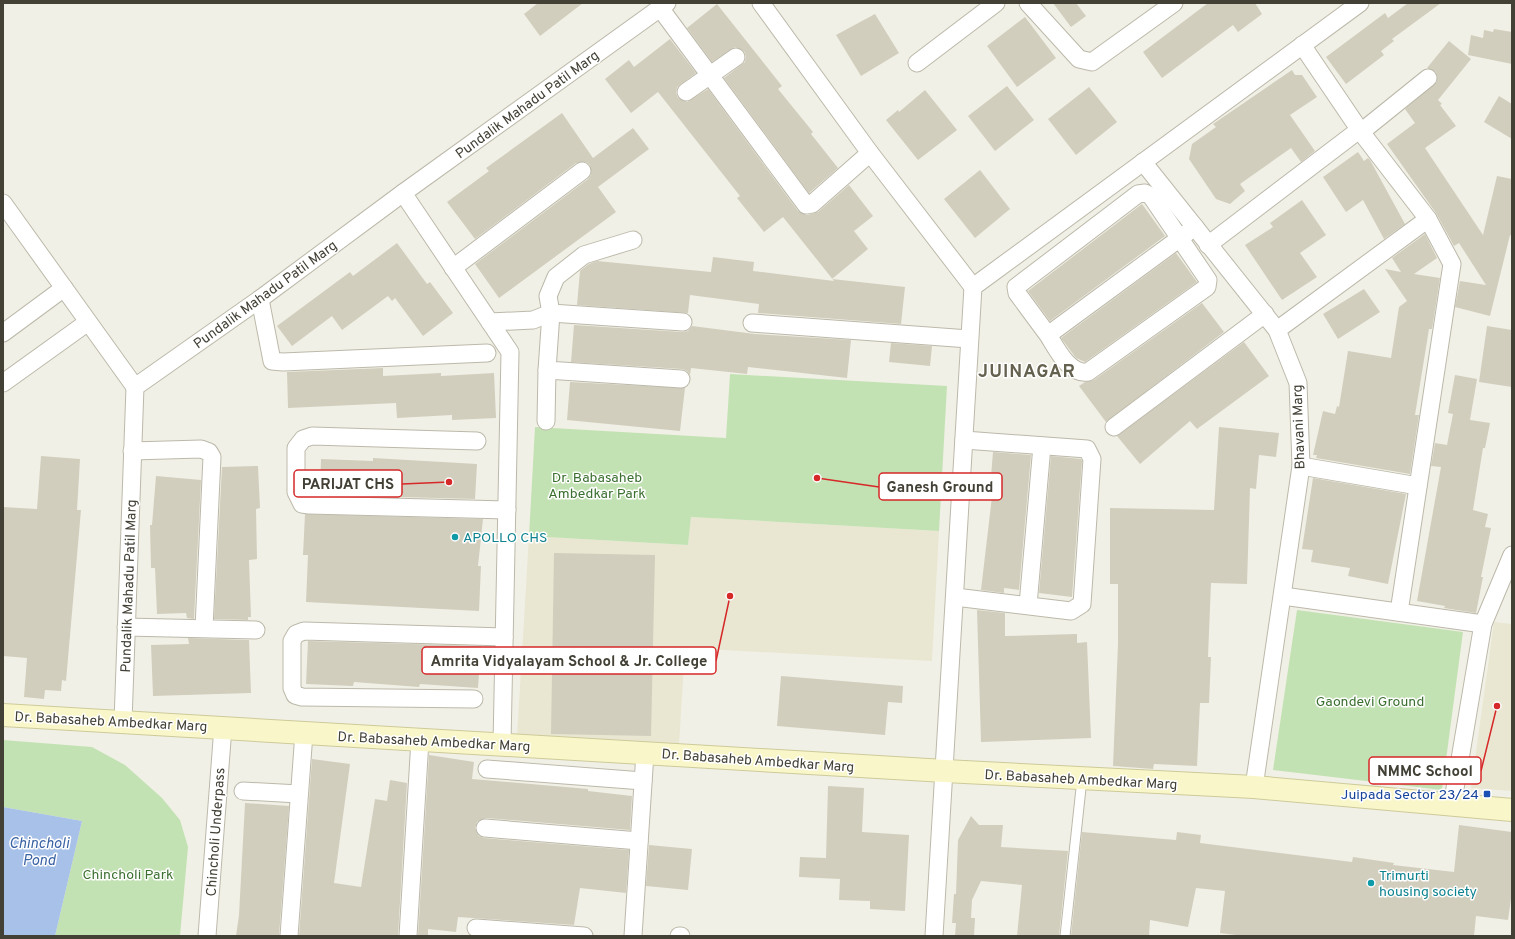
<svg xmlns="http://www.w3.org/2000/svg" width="1515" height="939" viewBox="0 0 1515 939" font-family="Overpass,sans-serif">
	<rect width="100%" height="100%" fill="#f1f0e6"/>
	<!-- education -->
	<g fill="#e9e7d2">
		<polygon points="691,517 939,531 932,661 685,648 679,745 517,736 529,536 688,545"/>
		<polygon points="1494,622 1512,624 1512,791 1471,788"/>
	</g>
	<!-- green -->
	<g fill="#c3e2b3">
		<polygon points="730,374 947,386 939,531 691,517 688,545 529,536 535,427 726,438"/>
		<polygon points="1297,610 1463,632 1442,790 1273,770"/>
		<polygon points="3,740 92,747 125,765 162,798 180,820 188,847 180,936 55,936 82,821 3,807"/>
	</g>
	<!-- water -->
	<polygon fill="#a8c1e8" points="3,807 82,821 55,936 3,936"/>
	<!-- building -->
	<g fill="#d2cebd">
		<polygon points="538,3 583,3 540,36 524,14"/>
		<polygon points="1053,3 1076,3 1086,16 1071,27"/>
		<polygon points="1208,3 1255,3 1262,14 1238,32 1233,25 1162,78 1143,52"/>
		<polygon points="1408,3 1441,3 1392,39 1394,41 1381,51 1384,55 1346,84 1326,57 1385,13 1388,18"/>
		<polygon points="717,4 782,86 778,89 813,132 811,134 838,168 809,193 724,78 745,62 746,56 744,51 735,47 712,62 687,28"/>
		<polygon points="875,14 899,53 861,76 836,35"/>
		<polygon points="1025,17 1056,58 1017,87 987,46"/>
		<polygon points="1494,29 1512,32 1512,64 1468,55 1471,35 1483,38 1484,30 1493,32"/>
		<polygon points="670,39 696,73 677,87 676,93 678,98 687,102 708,89 798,211 807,215 818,212 849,185 873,216 854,231 868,249 832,279 905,287 901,324 758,313 759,304 690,295 688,313 577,305 580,271 589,264 597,261 711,272 713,257 754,262 753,271 834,281 783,217 764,232 737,198 740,196 658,92 631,113 605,79 629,60 634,67"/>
		<polygon points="1449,41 1471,59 1438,100 1442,104 1440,105 1456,126 1425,148 1483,235 1497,176 1512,179 1512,236 1510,235 1490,316 1455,307 1460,281 1486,285 1459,243 1454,246 1436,213 1387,144 1415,123 1405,109 1437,82 1436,72 1427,68"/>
		<polygon points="1292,70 1295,75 1302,75 1317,97 1290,115 1315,151 1301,162 1291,148 1240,184 1245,191 1230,204 1216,199 1189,159 1192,144 1216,127 1213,124"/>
		<polygon points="1007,86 1034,120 995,151 968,116"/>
		<polygon points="1089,87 1117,122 1076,155 1048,119"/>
		<polygon points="925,90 957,130 918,160 886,120 898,110 899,112"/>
		<polygon points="1499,96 1512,104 1512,139 1484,122"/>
		<polygon points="562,113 593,158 633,128 649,149 598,187 616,212 499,298 475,264 588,179 591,175 590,165 586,162 576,163 475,239 447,202 489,171 486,168"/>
		<polygon points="1358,152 1364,161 1368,158 1370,160 1405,224 1384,239 1363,200 1346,212 1323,177"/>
		<polygon points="980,170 1010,209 975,238 944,199"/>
		<polygon points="1302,200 1326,235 1300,253 1317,277 1282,300 1245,245 1273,227 1270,223"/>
		<polygon points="1142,204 1165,236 1050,321 1028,291"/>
		<polygon points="1425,234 1437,258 1414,274 1440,278 1432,329 1429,329 1415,415 1419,415 1410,474 1316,458 1317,455 1313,455 1323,411 1335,414 1337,406 1339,407 1348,351 1391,358 1399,307 1407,301 1385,269 1401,272 1392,258"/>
		<polygon points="397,243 427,284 430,282 453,313 423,336 395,298 392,301 388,296 342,330 332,316 292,346 277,326 350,272 353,276"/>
		<polygon points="1176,253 1197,282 1085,362 1076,358 1061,338"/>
		<polygon points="1364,289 1380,312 1338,339 1323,314"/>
		<polygon points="1202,303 1224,332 1106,422 1079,386 1085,382 1094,380"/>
		<polygon points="574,325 682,332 688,331 692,326 755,334 851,340 847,378 748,367 747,374 691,368 690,375 687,371 682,369 571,362"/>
		<polygon points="1487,326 1512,330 1512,387 1479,382"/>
		<polygon points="1244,342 1269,376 1197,429 1190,421 1140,464 1117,436"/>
		<polygon points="891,343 932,346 930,366 889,362"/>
		<polygon points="383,368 383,376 441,373 441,376 494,373 496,418 452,420 452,415 397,418 396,403 288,408 287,372"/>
		<polygon points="1455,375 1477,379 1470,420 1490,423 1485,448 1483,448 1473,510 1488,514 1485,527 1491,528 1481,577 1483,577 1476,613 1444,608 1445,606 1417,601 1441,467 1431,466 1435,443 1447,445 1453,414 1448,413"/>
		<polygon points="570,382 685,388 680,431 567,420"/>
		<polygon points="1219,427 1279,433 1276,457 1259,455 1256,489 1250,488 1247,584 1211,583 1208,657 1211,657 1209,703 1200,703 1197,766 1154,764 1153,769 1113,766 1118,644 1118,584 1110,584 1110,508 1214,510"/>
		<polygon points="993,452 1031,455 1019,590 1004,588 1004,593 981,590 993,488 990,488"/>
		<polygon points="41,456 80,459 77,510 81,510 66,681 62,680 61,691 45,690 44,699 24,697 27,658 3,656 3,507 37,509"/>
		<polygon points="1051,456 1081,459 1082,461 1072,597 1039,593"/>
		<polygon points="373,458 477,464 475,499 320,495 321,459 373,461"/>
		<polygon points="258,466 260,508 256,509 257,559 249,560 251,617 248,617 248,620 214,619 222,467"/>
		<polygon points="156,476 201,480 194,619 187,618 186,613 157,614 155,568 151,568 150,525 152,525"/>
		<polygon points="1313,478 1406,494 1388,584 1348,576 1350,568 1311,562 1313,550 1302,549"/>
		<polygon points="305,514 483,519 478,566 481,566 479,611 306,602 308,555 303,555"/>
		<polygon points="554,553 655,555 651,736 551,734"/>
		<polygon points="977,610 1005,613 1005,636 1077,634 1077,643 1087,642 1091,738 981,742"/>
		<polygon points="188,638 249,640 251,693 153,696 151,645 189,644"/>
		<polygon points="308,641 481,646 478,688 420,684 419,687 354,682 353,686 306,684"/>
		<polygon points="781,676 903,686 902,703 888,702 885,735 777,726"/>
		<polygon points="429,755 474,762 472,779 588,789 588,791 632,796 630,830 486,818 477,822 475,828 479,836 484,838 629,850 626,893 580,888 574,925 458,917 456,932 428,929 428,936 418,936"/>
		<polygon points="312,759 350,764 334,883 361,887 375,799 387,801 390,780 407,783 398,936 299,936"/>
		<polygon points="828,786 864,788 862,832 909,835 905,911 870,909 870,901 839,900 840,879 799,877 800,857 826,858"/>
		<polygon points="245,803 289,806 279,936 236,936 239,915"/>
		<polygon points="971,816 979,825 1003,825 1001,847 1068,851 1059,936 1017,936 1022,885 981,881 972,900 971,918 975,918 974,936 955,936 956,923 952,923 954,894 956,894 958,840"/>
		<polygon points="1459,825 1512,832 1512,892 1508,920 1476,916 1474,936 1244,936 1220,933 1225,891 1196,888 1188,927 1150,920 1149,936 1071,936 1082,832 1176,840 1177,832 1201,835 1200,843 1352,862 1353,857 1394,863 1393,865 1454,872"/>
		<polygon points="649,845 692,849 688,890 646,886"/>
	</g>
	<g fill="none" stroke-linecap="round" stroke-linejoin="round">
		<defs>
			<polyline id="service" points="1065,936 1082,779"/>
			<g id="minor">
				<polyline points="761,3 870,153 973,287"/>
				<polyline points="1028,3 1079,59 1092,62 1174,3"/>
				<polyline points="660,8 806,205 812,204 870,153"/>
				<polyline points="1302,45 1361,132 1428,219 1452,264 1399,612"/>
				<polyline points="917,63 996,3"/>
				<polyline points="686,92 736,57"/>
				<polyline points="1361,132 1428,78"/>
				<polyline points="1143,162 1277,330 1298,383 1301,466 1254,787"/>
				<polyline points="403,193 510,352 502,744"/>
				<polyline points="3,203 135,387"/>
				<polyline points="633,240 584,255 556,277 548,296 551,313 547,370 681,379"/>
				<polyline points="1208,245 1359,130"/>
				<polyline points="453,268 582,171"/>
				<polyline points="260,299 272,361 283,362 487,353"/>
				<polyline points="490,322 533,320 551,313 683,322"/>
				<polyline points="752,323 969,339"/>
				<polyline points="1277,330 1428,219"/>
				<polyline points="3,333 64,288"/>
				<path d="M 1048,335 C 1057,349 1069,375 1088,372 L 1207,287 L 1208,280 L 1151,196 L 1145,193 L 1138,194 L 1016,287 L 1017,293 L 1048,335 L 1180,238 L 1195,227"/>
				<polyline points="3,383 88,322"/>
				<polyline points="546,421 547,370"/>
				<polyline points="1114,427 1265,314"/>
				<polyline points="477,441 312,436 303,439 296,448 296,492 302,504 309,505 507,510"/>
				<polyline points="132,451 201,449 209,452 212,457 204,628"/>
				<polyline points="1301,466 1418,486"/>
				<polyline points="1283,596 1483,624"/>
				<polyline points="955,597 1071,611 1082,604 1092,459 1087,449 964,440"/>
				<polyline points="1028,605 1042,446"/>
				<polyline points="126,627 256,630"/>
				<polyline points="474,699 302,697 295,695 292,688 292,641 296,634 304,631 504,637"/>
				<polyline points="123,722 135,387 260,299 403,193 667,3"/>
				<polyline points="487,769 643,781"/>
				<polyline points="243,791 299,794"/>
				<polyline points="1452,806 1483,624 1512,555"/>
				<polyline points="485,828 639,841"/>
				<polyline points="476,928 584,936"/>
				<polyline points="207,936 223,727"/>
				<polyline points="289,936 304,733"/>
				<polyline points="408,936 420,740"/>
				<polyline points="633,936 645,753"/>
				<polyline points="679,936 681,936"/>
				<polyline points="934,936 973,287 1360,3"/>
			</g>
			<polyline id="secondary" points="3,715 945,771 1254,787 1512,810"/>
		</defs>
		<!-- service casing -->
		<use href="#service" stroke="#bcb9aa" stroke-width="11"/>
		<!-- minor casing -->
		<use href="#minor" stroke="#bcb9aa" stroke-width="19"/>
		<!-- secondary casing -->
		<use href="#secondary" stroke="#cdca9a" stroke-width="24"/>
		<!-- service -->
		<use href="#service" stroke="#fff" stroke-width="9"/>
		<!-- minor -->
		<use href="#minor" stroke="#fff" stroke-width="17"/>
		<!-- secondary -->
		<use href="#secondary" stroke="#f9f7c9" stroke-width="22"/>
	</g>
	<!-- markers -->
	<g fill="#0f9aa8" stroke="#fff" stroke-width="1.5">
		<circle cx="455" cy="537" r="4"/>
		<circle cx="1371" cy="883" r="4"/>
	</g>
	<rect fill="#1a4fb4" stroke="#fff" stroke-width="1.5" x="1483" y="790" width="8" height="8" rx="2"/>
	<g text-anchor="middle" stroke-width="3" stroke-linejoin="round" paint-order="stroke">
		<!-- street labels -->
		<g font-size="14" fill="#434136" stroke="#fff">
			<text transform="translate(527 104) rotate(-36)" y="5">Pundalik Mahadu Patil Marg</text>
			<text transform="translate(265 294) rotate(-36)" y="5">Pundalik Mahadu Patil Marg</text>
			<text transform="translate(1298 427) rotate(-92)" y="5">Bhavani Marg</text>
			<text transform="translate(128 586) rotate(-88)" y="5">Pundalik Mahadu Patil Marg</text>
			<text transform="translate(111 721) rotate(3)" y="5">Dr. Babasaheb Ambedkar Marg</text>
			<text transform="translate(434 741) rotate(3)" y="5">Dr. Babasaheb Ambedkar Marg</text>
			<text transform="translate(758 760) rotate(4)" y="5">Dr. Babasaheb Ambedkar Marg</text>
			<text transform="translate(1081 779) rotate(3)" y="5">Dr. Babasaheb Ambedkar Marg</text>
			<text transform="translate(215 832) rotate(-86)" y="5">Chincholi Underpass</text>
		</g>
		<!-- park labels -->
		<g font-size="14" fill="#3b6f30" stroke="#fff">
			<text x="597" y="482">Dr. Babasaheb<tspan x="597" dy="16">Ambedkar Park</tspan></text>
			<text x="1370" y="706">Gaondevi Ground</text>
			<text x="128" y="879">Chincholi Park</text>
		</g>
		<!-- culture labels -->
		<g font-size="14" fill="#0d838f" stroke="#fff" text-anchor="start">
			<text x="463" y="542">APOLLO CHS</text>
			<text x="1379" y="880">Trimurti<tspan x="1379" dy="16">housing society</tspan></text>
		</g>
		<!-- transit labels -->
		<g font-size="14" fill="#164399" stroke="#fff" text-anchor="end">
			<text x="1479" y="799">Juipada Sector 23/24</text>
		</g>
		<!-- water labels -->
		<g font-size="15" font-style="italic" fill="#3a62a4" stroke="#fff">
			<text x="39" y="848">Chincholi<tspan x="39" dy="17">Pond</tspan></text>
		</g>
		<!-- district labels -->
		<g font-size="18" font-weight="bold" letter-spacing="1" fill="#65614f" stroke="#fff">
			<text x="1027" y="377">JUINAGAR</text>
		</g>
	</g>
	<!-- callouts -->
	<path fill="none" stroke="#d62828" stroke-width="1.5" d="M449 482L402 484M817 478L879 487M730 596L716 661M1497 706L1481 771"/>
	<g fill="#d62828" stroke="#fff" stroke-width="1.5">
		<circle cx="449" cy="482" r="4"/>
		<circle cx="817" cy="478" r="4"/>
		<circle cx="730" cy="596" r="4"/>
		<circle cx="1497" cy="706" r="4"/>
	</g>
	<g fill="#fff" stroke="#d62828" stroke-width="1.5">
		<rect x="294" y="470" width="108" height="27" rx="4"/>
		<rect x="879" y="473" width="123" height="27" rx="4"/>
		<rect x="422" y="647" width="294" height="27" rx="4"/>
		<rect x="1369" y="757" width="112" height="27" rx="4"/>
	</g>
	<g font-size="15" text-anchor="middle" font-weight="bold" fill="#434136">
		<text x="348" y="489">PARIJAT CHS</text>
		<text x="940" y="492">Ganesh Ground</text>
		<text x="569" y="666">Amrita Vidyalayam School &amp; Jr. College</text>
		<text x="1425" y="776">NMMC School</text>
	</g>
	<!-- border -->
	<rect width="1515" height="939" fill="none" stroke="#434136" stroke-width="8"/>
</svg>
